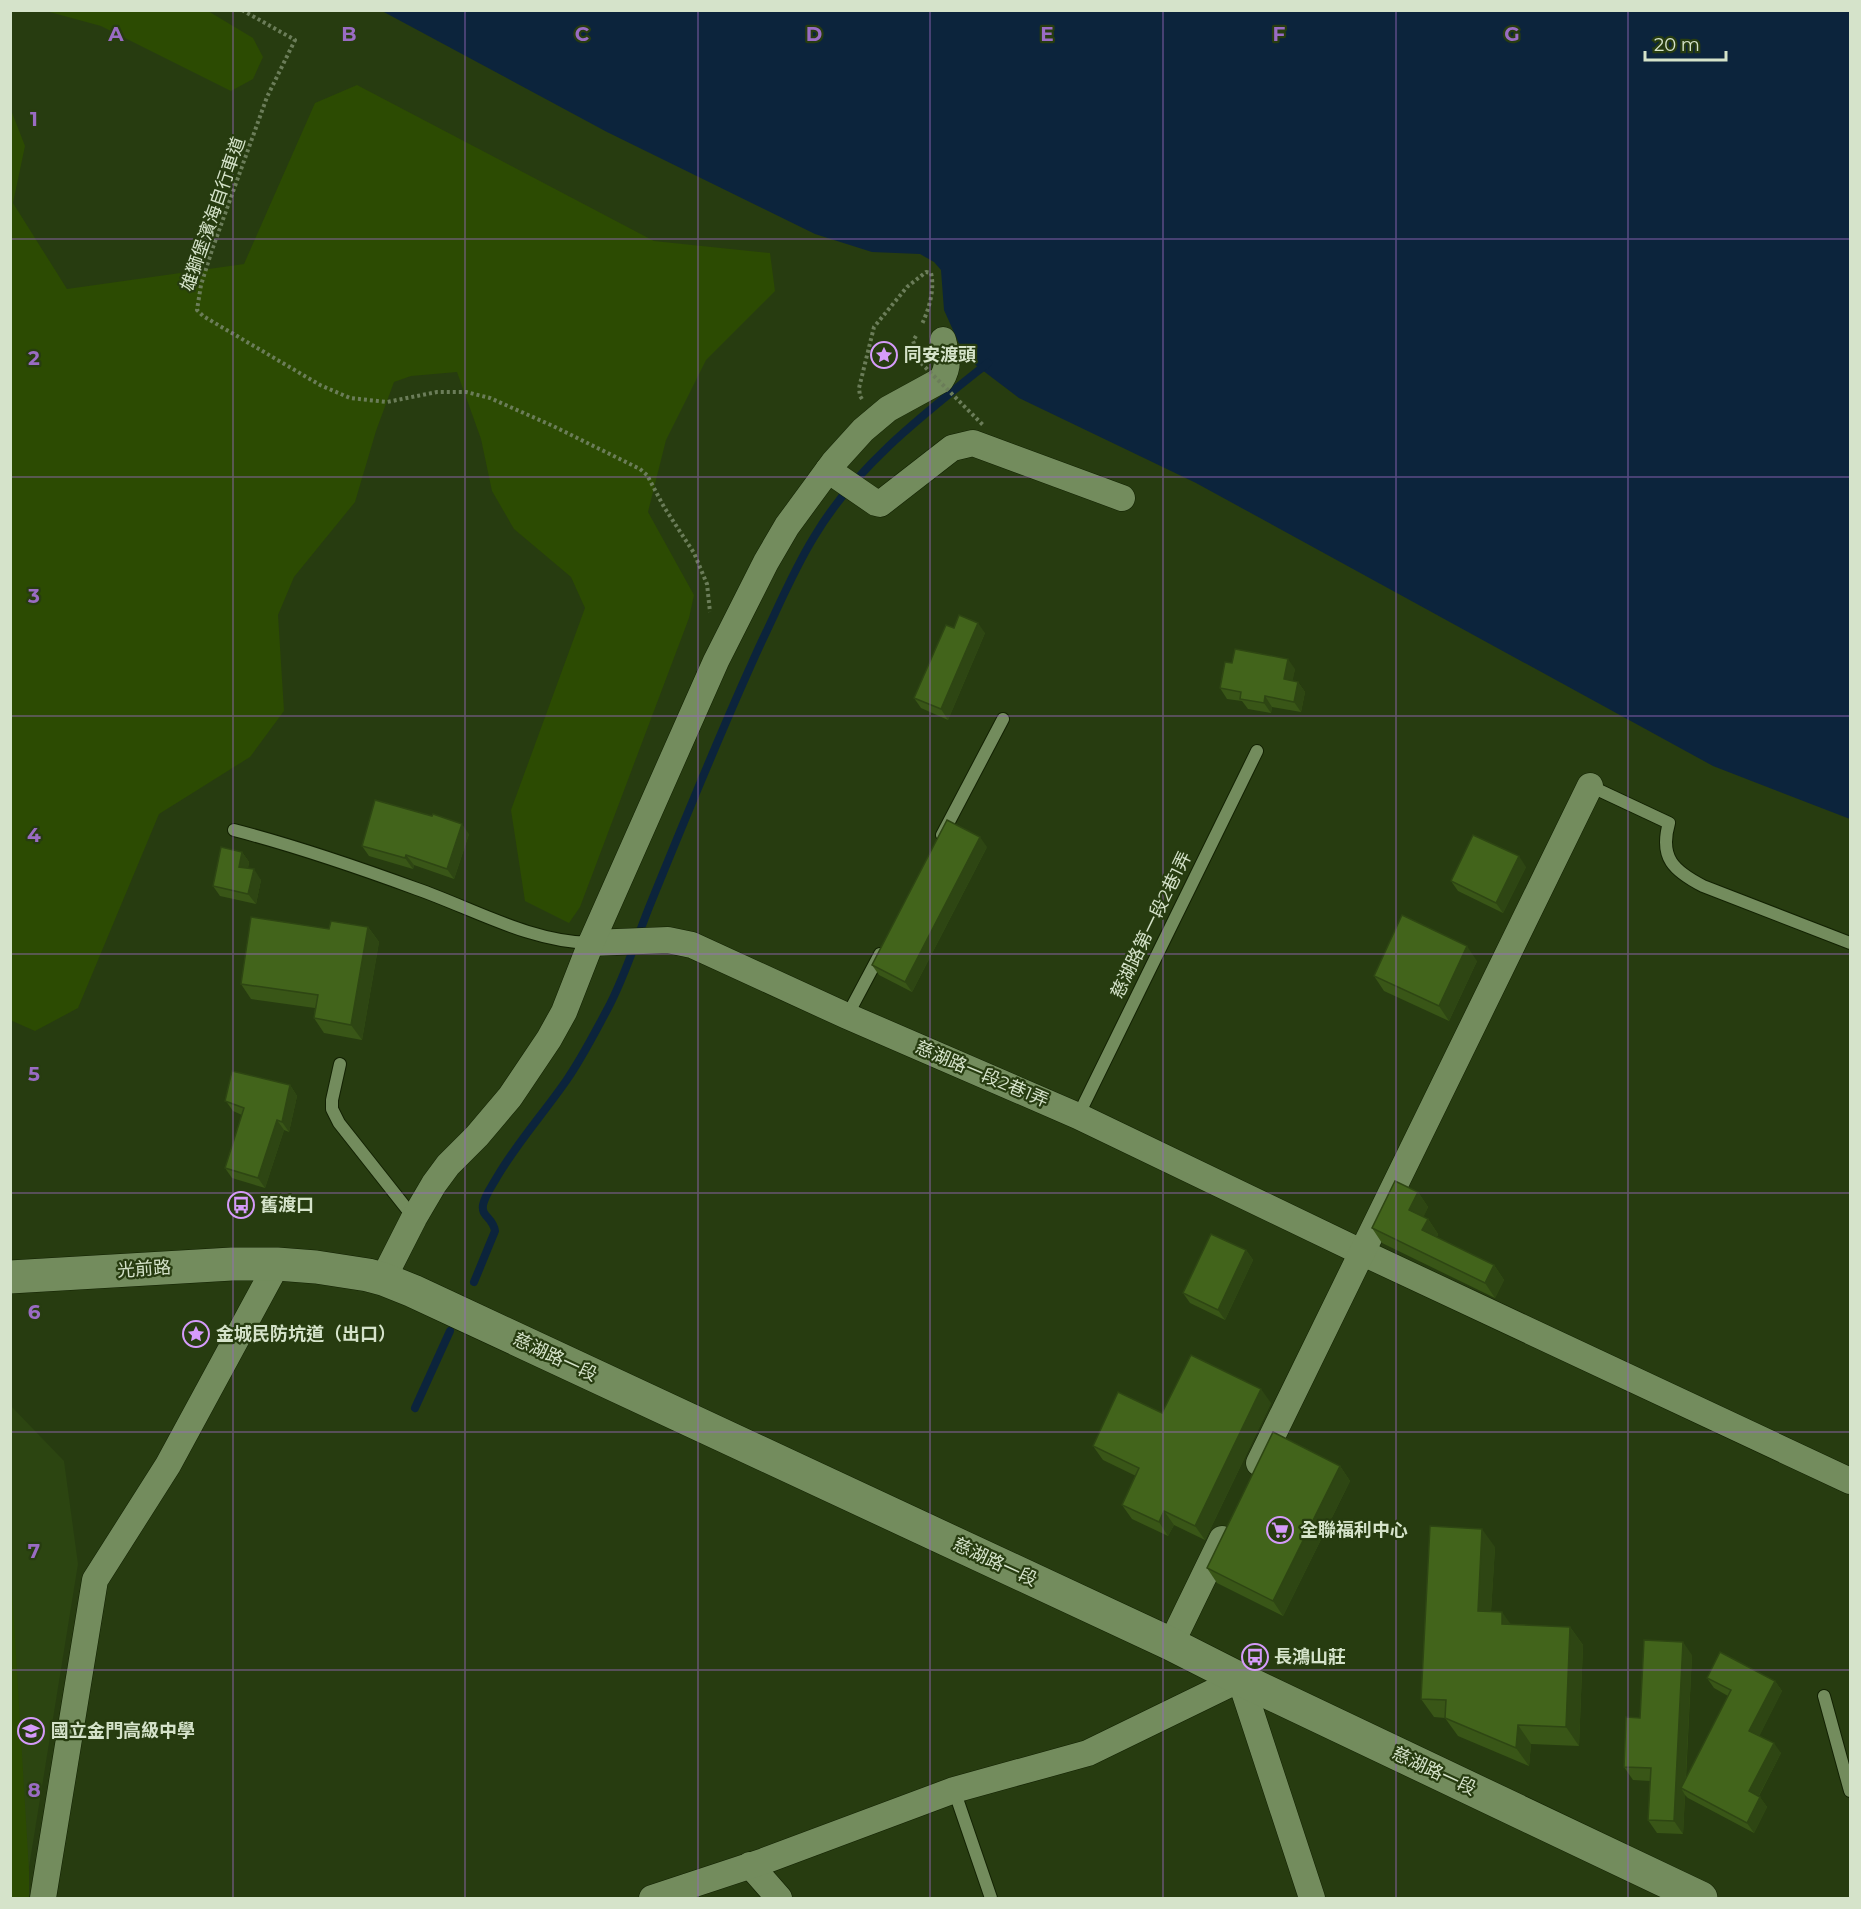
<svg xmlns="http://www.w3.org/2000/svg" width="1861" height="1909" viewBox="0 0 1861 1909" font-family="Montserrat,'Noto Sans TC',sans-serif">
	<rect width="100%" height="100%" fill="#273c10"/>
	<!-- built -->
	<polygon fill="#2c4511" points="10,1405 64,1461 78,1564 24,1898 10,1898"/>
	<!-- green -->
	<g fill="#2c4b02">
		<polygon points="46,11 208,11 253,38 263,57 253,79 231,91 101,26"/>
		<polygon points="357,85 654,241 770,253 775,291 706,360 666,440 648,512 694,595 689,618 580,907 569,923 525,901 511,810 585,608 571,577 514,529 492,491 481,439 457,372 411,376 394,382 376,431 355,502 294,577 278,615 284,711 250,757 159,814 78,1008 35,1031 10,1020 11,110 25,146 13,203 67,289 244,264 315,103"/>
		<polygon points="11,1572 29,1871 29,1898 11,1898"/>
	</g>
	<!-- water -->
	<polygon fill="#0c243c" points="382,11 1850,11 1850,819 1713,766 1196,483 1019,398 965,357 944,310 941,270 934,262 920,254 872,252 815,234 607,132"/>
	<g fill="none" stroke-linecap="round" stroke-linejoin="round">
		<!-- stream -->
		<g stroke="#0c243c" stroke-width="8">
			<path d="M 474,1282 L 495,1231 C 493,1217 481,1217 483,1205 C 485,1195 492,1186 497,1177 C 517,1143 543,1114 566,1081 C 582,1058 594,1034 607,1010 C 626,975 637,936 652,900 C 687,814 722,728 761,643 C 778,608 793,571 814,537 C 856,466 924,414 988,363"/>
			<polyline points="415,1408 450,1331"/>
		</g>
		<defs>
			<g id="lane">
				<path d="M 1590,786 L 1669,823 C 1659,858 1674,871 1703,886 L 1850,943"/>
				<path d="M 234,830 C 296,846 357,867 417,889 C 474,909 530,942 591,943"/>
				<polyline points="942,835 1003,719"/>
				<polyline points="847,1016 880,954"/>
				<polyline points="340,1064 332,1100 332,1109 339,1123 414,1218"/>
				<polyline points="1078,1116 1257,751"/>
				<polyline points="1824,1696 1850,1791"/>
				<polyline points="954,1790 991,1898"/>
			</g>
			<g id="street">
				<polyline points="828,470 876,503 880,504 952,448 973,443 1122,498"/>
				<polyline points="591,943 668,940 692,945 847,1016 1078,1116 1361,1252 1850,1481"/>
				<path d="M 383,1279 L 414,1218 L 434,1184 L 448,1165 L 477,1136 L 510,1097 L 549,1039 L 564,1012 L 591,943 L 716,661 L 766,562 L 787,526 L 834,462 L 863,430 L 888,409 L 941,380 C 950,366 947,356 943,340"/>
				<polyline points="1259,1463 1590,786"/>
				<polyline points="1171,1644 1222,1539"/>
				<polyline points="750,1865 779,1898"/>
				<polyline points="43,1898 95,1580 168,1465 277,1264"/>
				<polyline points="652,1898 764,1861 954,1790 1088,1753 1240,1679 1312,1898"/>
			</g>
			<polyline id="secondary" points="10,1277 232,1264 277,1264 316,1267 368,1275 383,1279 413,1291 1171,1644 1240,1679 1701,1898"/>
		</defs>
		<!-- lane casing -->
		<use href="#lane" stroke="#122102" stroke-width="14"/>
		<!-- street casing -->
		<use href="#street" stroke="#122102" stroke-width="27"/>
		<!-- secondary casing -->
		<use href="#secondary" stroke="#122102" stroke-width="34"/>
		<!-- path -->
		<g stroke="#6b7d59" stroke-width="4" stroke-dasharray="3 3" stroke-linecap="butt">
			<polyline points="242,10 295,40 267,97 212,250 201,285 197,310 203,316 320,385 350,398 387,402 437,392 466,392 490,398 553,426 640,469 647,475 664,507 694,553 707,584 710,612"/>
			<polyline points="916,336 913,341 917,351"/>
			<path d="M 862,399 L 860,396 L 859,388 L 874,327 L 907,287 L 926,272 L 931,273 C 935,289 929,309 922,324"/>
		</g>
		<!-- lane -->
		<use href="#lane" stroke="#738c5d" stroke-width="12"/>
		<!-- street -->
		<use href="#street" stroke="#738c5d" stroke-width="26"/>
		<!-- secondary -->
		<use href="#secondary" stroke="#738c5d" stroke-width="33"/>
		<!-- path-bridge -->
		<polyline stroke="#6b7d59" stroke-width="4" stroke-dasharray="3 3" stroke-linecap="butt" points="921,363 983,425"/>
	</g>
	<!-- wall -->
	<g fill="#395617">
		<polygon points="954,628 985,633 948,720 921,708 914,698"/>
		<polygon points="1232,663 1295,669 1292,681 1298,682 1305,692 1301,712 1272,707 1271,713 1248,709 1242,701 1227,699 1220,688"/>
		<polygon points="469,834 454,879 414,865 413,869 369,856 362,846"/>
		<polygon points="987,847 912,992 879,975 872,965"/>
		<polygon points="242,852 249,862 248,868 261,880 256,904 220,896 213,886"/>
		<polygon points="1526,867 1503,913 1458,891 1451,881"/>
		<polygon points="368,927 379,942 362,1040 324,1033 314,1018 315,1008 251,999 241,984 329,929"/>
		<polygon points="1477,961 1449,1021 1384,991 1374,976"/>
		<polygon points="290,1085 297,1096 289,1132 284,1130 265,1188 232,1178 225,1168 242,1115 233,1111 226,1101"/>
		<polygon points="1418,1192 1428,1207 1423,1217 1428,1219 1438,1234 1437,1237 1494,1265 1504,1280 1495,1298 1382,1243 1372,1228"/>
		<polygon points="1246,1250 1253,1260 1225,1320 1190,1303 1183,1293"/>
		<polygon points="1271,1403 1205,1540 1174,1525 1168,1536 1132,1519 1122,1505 1136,1476 1103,1460 1093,1446 1162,1413"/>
		<polygon points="1340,1466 1350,1481 1283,1616 1217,1583 1207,1568"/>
		<polygon points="1495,1547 1491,1611 1510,1624 1570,1627 1583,1645 1579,1746 1531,1744 1529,1766 1458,1736 1445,1718 1434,1717 1421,1699"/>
		<polygon points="1692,1655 1686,1778 1728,1696 1714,1688 1707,1678 1775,1681 1782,1691 1759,1736 1781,1753 1759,1796 1767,1807 1754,1833 1688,1798 1685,1795 1683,1834 1657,1833 1648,1820 1650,1781 1633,1780 1624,1767 1640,1718"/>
	</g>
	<!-- shaded-wall -->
	<g fill="#2e4613">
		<polygon points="978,623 985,633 948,720 941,709"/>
		<polygon points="1288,659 1295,669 1291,689 1284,679"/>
		<polygon points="1298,682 1305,692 1301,712 1294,702"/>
		<polygon points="1265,696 1272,707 1271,713 1264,703"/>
		<polygon points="462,824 469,834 454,879 447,869"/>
		<polygon points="980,837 987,847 912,992 905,982"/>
		<polygon points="242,852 249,862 246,877 239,867"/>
		<polygon points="406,855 414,865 413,869 405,858"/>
		<polygon points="1519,856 1526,867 1503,913 1496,903"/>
		<polygon points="254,869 261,880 256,904 248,894"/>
		<polygon points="368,927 379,942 362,1040 351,1025"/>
		<polygon points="1467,946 1477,961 1449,1021 1439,1006"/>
		<polygon points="290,1085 297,1096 289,1132 282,1122"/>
		<polygon points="277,1120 284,1130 265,1188 258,1178"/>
		<polygon points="1418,1192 1428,1207 1420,1225 1409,1210"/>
		<polygon points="1428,1219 1438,1234 1433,1245 1422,1230"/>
		<polygon points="1246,1250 1253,1260 1225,1320 1218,1310"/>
		<polygon points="1494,1265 1504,1280 1495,1298 1485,1283"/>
		<polygon points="1261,1389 1271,1403 1205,1540 1195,1526"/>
		<polygon points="1340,1466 1350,1481 1283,1616 1273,1601"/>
		<polygon points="1164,1511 1174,1525 1168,1536 1159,1522"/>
		<polygon points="1482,1529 1495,1547 1490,1629 1478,1611"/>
		<polygon points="1502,1612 1515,1630 1502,1624"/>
		<polygon points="1570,1627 1583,1645 1579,1746 1566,1727"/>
		<polygon points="1683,1642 1692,1655 1685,1791 1681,1788 1685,1795 1683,1834 1674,1821"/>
		<polygon points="1775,1681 1782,1691 1757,1741 1749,1731"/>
		<polygon points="1518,1725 1531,1744 1529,1766 1516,1748"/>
		<polygon points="1774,1743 1781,1753 1756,1801 1749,1791"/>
		<polygon points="1760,1797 1767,1807 1754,1833 1747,1823"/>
	</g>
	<!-- building -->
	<g fill="#42641b" stroke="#2e4613" stroke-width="1.5">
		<polygon points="959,615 978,623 941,709 914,698 946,625 954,628"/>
		<polygon points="1235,649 1288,659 1284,679 1298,682 1294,702 1265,696 1264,703 1240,699 1241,692 1220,688 1225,662 1232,663"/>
		<polygon points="375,800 432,816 433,814 462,824 447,869 406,855 405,858 362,846"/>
		<polygon points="947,820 980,837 905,982 872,965"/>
		<polygon points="1473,835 1519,856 1496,903 1451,881"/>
		<polygon points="221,847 242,852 239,867 254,869 248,894 213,886"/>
		<polygon points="1402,915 1467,946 1439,1006 1374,976"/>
		<polygon points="251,917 329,929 331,921 368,927 351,1025 314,1018 318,995 241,984"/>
		<polygon points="232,1071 290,1085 282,1122 277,1120 258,1178 225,1168 244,1108 225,1101"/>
		<polygon points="1395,1181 1418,1192 1409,1210 1428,1219 1422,1230 1494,1265 1485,1283 1372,1228"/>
		<polygon points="1211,1234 1246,1250 1218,1310 1183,1293"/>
		<polygon points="1191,1355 1261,1389 1195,1526 1164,1511 1159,1522 1122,1505 1139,1468 1093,1446 1118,1392 1162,1413"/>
		<polygon points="1273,1432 1340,1466 1273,1601 1207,1568"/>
		<polygon points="1430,1526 1482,1529 1478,1611 1502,1612 1502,1624 1570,1627 1566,1727 1518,1725 1516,1748 1445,1718 1446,1700 1421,1699"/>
		<polygon points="1644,1640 1683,1642 1674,1821 1648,1820 1651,1768 1624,1767 1626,1717 1640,1718"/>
		<polygon points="1720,1652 1775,1681 1749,1731 1774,1743 1749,1791 1760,1797 1747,1823 1681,1788 1731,1690 1707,1678"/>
	</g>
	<!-- grid -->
	<path fill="none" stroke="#9a6cc3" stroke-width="1.5" stroke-opacity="0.55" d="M 233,10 L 233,1898M 465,10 L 465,1898M 698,10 L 698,1898M 930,10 L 930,1898M 1163,10 L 1163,1898M 1396,10 L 1396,1898M 1628,10 L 1628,1898M 10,239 L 1850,239M 10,477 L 1850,477M 10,716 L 1850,716M 10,954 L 1850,954M 10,1193 L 1850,1193M 10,1432 L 1850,1432M 10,1670 L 1850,1670"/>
	<!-- icons -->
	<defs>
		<symbol id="sight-ring" viewBox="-11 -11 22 22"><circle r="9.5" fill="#273c10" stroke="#d59bfa" stroke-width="1.5"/><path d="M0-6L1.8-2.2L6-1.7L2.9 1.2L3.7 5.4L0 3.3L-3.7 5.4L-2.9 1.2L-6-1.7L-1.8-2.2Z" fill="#d59bfa"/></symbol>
		<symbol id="bus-ring" viewBox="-11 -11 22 22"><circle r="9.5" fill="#273c10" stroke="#d59bfa" stroke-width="1.5"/><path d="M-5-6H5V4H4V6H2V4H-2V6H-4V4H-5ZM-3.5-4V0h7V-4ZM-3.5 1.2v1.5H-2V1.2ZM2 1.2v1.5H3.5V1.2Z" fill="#d59bfa"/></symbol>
		<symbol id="supermarket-ring" viewBox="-11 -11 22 22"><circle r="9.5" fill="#273c10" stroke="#d59bfa" stroke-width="1.5"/><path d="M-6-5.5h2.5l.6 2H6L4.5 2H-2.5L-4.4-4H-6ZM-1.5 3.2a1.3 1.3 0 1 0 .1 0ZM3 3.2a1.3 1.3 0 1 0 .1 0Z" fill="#d59bfa"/></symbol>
		<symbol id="school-ring" viewBox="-11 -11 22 22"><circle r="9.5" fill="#273c10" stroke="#d59bfa" stroke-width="1.5"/><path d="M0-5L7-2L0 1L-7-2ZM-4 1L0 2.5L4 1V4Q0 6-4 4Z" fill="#d59bfa"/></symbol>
	</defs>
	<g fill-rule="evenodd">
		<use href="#sight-ring" x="869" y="340" width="30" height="30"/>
		<use href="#bus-ring" x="226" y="1190" width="30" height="30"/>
		<use href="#sight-ring" x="181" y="1319" width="30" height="30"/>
		<use href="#supermarket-ring" x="1265" y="1515" width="30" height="30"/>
		<use href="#bus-ring" x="1240" y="1642" width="30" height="30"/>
		<use href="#school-ring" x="16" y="1716" width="30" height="30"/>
	</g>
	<g text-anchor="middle" stroke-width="4.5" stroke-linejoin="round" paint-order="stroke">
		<!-- street labels -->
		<g font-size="18" fill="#d5e3ca" stroke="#273c10">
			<text transform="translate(213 214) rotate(-71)" y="6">雄獅堡濱海自行車道</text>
			<text transform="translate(1151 925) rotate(-64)" y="6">慈湖路第一段2巷1弄</text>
			<text transform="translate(982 1074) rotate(23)" y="6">慈湖路一段2巷1弄</text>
			<text transform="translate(144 1269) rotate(-4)" y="6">光前路</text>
			<text transform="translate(555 1357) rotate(25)" y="6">慈湖路一段</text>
			<text transform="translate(995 1562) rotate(25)" y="6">慈湖路一段</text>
			<text transform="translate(1434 1771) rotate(25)" y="6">慈湖路一段</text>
		</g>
		<!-- poi labels -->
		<g font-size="18" font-weight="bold" fill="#d5e3ca" stroke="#273c10" text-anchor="start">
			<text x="904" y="361">同安渡頭</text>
			<text x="260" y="1211">舊渡口</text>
			<text x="216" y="1340">金城民防坑道（出口）</text>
			<text x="1300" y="1536">全聯福利中心</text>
			<text x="1274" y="1663">長鴻山莊</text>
			<text x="51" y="1737">國立金門高級中學</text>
		</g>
	</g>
	<g font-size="20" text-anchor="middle" font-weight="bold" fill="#9a6cc3" stroke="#273c10" stroke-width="4.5" stroke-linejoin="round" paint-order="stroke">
		<text x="116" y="41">A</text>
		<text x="349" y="41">B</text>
		<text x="582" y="41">C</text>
		<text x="814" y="41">D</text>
		<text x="1047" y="41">E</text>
		<text x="1279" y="41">F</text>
		<text x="1512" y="41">G</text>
		<text x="34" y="126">1</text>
		<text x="34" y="365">2</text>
		<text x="34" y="603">3</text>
		<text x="34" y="842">4</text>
		<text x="34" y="1081">5</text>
		<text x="34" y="1319">6</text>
		<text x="34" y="1558">7</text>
		<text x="34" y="1797">8</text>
	</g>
	<!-- border -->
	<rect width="1861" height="1909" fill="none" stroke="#d5e3ca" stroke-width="24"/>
	<!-- scale -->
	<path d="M1645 51v9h81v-9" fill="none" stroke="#d5e3ca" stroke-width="3"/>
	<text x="1654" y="51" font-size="18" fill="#d5e3ca" stroke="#273c10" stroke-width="4.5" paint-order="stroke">20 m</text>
</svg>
